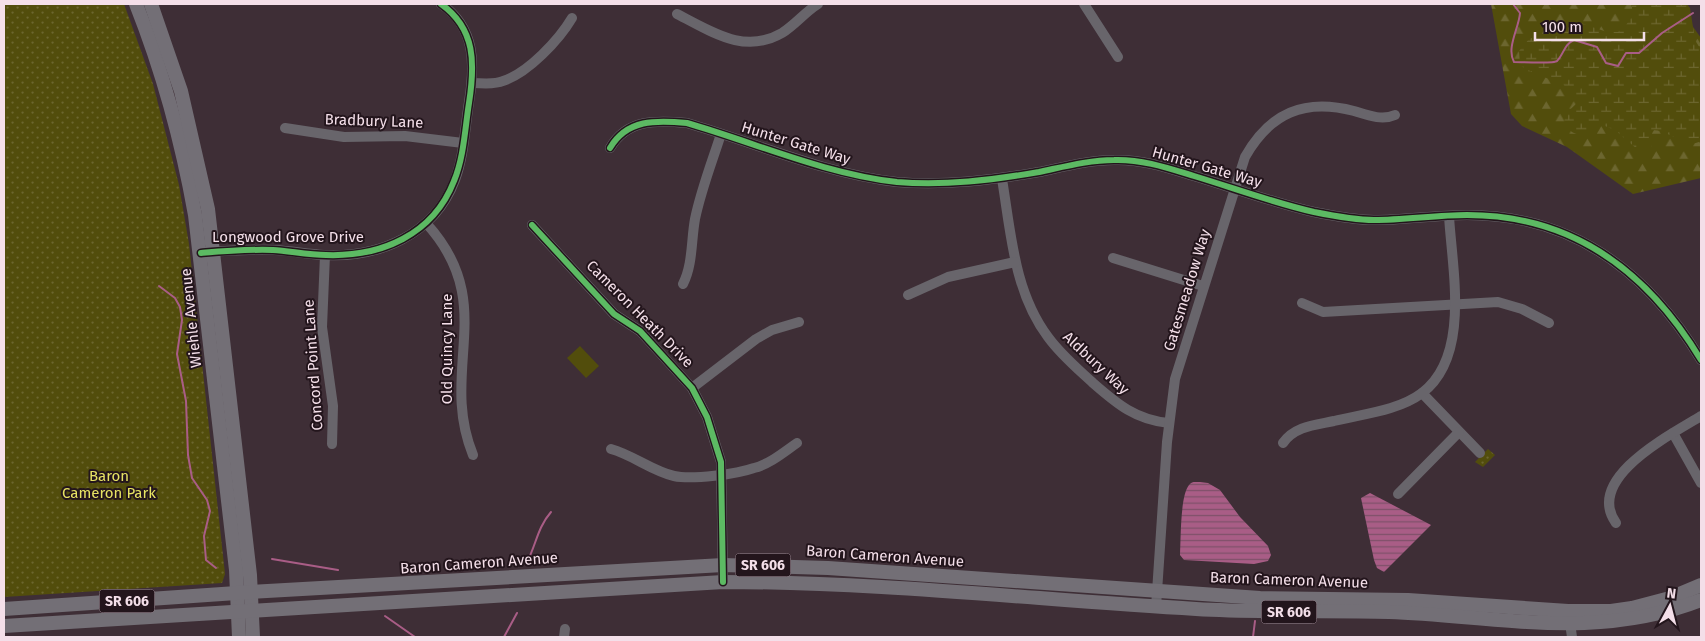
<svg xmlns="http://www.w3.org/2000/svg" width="1705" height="641" viewBox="0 0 1705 641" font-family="'Fira Sans',sans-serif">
	<defs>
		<pattern id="forest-firs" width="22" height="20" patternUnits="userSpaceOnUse" patternTransform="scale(1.25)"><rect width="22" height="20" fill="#524d0c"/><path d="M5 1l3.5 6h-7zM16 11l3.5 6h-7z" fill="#6c662f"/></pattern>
		<pattern id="wetland-marsh" width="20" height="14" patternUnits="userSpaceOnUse" patternTransform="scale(1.25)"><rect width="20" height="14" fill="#524d0c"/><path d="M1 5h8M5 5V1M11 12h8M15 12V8" fill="none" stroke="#6c662f"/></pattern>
		<pattern id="park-dots" width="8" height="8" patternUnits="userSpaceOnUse" patternTransform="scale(1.25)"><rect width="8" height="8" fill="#524d0c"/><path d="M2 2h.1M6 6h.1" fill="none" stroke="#6c662f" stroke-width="1.8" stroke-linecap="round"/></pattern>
		<pattern id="water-rules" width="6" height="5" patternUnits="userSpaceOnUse" patternTransform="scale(1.25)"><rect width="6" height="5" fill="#a95d86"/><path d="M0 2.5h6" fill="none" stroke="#7e5169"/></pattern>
	</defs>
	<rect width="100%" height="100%" fill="#3e2e36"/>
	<!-- grass -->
	<polygon fill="#524d0c" points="580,346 599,366 586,378 567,358"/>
	<!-- forest -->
	<polygon fill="url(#forest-firs)" points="1491,4 1668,4 1686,17 1701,38 1701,178 1633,194 1567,147 1522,126 1511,114"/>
	<!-- wetland -->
	<path fill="url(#wetland-marsh)" d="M 1632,4 L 1687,4 L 1690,8 L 1695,40 L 1701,50 L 1701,141 C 1685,150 1671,130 1652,130 L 1651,149 L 1637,149 L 1615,130 L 1600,124 L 1593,127 L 1587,134 C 1577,138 1559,128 1566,115 C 1568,111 1573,107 1577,103 L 1576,93 C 1559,79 1538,78 1520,65 L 1519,51 L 1529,39 L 1544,34 L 1567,21 L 1581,23 L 1607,32 L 1618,32 L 1624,28 L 1632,16 Z"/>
	<!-- park -->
	<g fill="url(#park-dots)">
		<polygon points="4,4 124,4 153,84 179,185 189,244 225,574 222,583 4,597"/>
		<polygon points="1488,449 1495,455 1483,467 1475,462"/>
	</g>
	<!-- water -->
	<g fill="url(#water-rules)">
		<path d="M 1200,482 L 1208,483 L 1220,490 L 1240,517 L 1268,546 L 1271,555 L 1268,561 L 1254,564 L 1184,560 L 1180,555 C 1181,539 1180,496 1189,485 C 1192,481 1195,482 1200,482 Z"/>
		<polygon points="1370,493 1431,525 1384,572 1377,568 1374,560 1361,498"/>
	</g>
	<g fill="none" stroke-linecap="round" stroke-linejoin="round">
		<!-- stream -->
		<g stroke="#a95d86" stroke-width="2">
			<path d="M 1513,4 L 1520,13 C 1519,28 1506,48 1514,62 C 1521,62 1554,64 1557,61 C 1564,54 1564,44 1574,40 L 1597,47 L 1606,63 L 1618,66 L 1626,53 L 1639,53 L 1662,33 L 1693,13"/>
			<polyline points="159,286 175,298 180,307 182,320 177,354 186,401 188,455 192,478 207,500 210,511 204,536 206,560 216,568"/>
			<polyline points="272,559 338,570"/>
			<path d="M 526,564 C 536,546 537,528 551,512"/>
			<polyline points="385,616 415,637"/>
			<polyline points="504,637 517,613"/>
			<polyline points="1253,637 1255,621"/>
		</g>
		<!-- minor -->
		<g stroke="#68656b" stroke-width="10">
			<polyline points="1084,4 1118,57"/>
			<path d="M 677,14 C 711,31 744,55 782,33 C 795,25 805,12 818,4"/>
			<path d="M 472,83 C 482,83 494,85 503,81 C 528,73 559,40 572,18"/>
			<polyline points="285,128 344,137 405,136 463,143"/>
			<path d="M 610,148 C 627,119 656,120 687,123 C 756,143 825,174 897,182 C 945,186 992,180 1039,172 C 1063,167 1089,160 1114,160 C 1142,159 1168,168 1194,176 C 1234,188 1274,203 1314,212 C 1334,216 1354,220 1374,220 C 1405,220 1436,215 1467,215 C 1573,215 1648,272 1701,360"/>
			<path d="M 1002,179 C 1011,233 1014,292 1048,337 C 1061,355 1078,369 1093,383 C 1117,404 1136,420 1169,423"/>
			<path d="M 426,223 C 500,304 438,369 473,455"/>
			<polyline points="532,225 614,314 640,331 692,388 707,417 721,462 723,582"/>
			<path d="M 207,252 C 230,251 252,249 275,250 C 291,251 308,254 324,255 C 379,258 434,235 455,180 C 464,156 465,128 469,102 C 475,64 476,28 441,4"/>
			<polyline points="325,255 322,327 333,406 332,444"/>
			<polyline points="1113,258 1203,286"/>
			<path d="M 683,284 C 693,264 691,241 695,219 C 701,190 712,162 721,134"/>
			<polyline points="908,295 948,277 1015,262"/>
			<polyline points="1302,303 1323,312 1498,302 1522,309 1549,323"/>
			<polyline points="692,388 756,339 772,330 799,322"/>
			<polyline points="1422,393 1480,453"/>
			<polyline points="1673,433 1701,483"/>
			<path d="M 1283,443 C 1295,426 1316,425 1334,421 C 1362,414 1398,411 1422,393 C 1471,356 1452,269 1449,216"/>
			<path d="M 611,449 C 633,455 652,471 674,476 C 692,480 737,474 754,468 C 770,464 784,452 797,443"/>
			<polyline points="1398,494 1459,432"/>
			<path d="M 1616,523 C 1584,478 1672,434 1701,416"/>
			<path d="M 1156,607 L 1167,442 L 1175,379 L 1245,157 C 1270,113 1304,98 1354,111 C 1367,115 1382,121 1395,115"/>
			<polyline points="1569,616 1572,637"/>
			<polyline points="564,637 565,629"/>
		</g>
		<!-- major -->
		<g stroke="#736f76" stroke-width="14">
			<path d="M 136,4 C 163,72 182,142 195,215 L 236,570 L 239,637"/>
			<polyline points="151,4 181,91 208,209 250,575 253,637"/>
			<polyline points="4,609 251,592 723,565 828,568 1260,598 1408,600 1568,611 1611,611 1632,608 1670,598 1701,585"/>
			<path d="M 4,626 L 723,582 C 881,582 1039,600 1196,609 C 1261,613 1325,610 1389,612 C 1498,616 1596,641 1701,600"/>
		</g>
		<defs>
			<g id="cycleway">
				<path d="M 610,148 C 627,119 656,120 687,123 C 756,143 825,174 897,182 C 945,186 992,180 1039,172 C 1063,167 1089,160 1114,160 C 1142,159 1168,168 1194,176 C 1234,188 1274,203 1314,212 C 1334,216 1354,220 1374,220 C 1405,220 1436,215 1467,215 C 1573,215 1648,272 1701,360"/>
				<polyline points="532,225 614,314 640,331 692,388 707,417 721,462 723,582"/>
				<path d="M 201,253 C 225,251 248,249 273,250 C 290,251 308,255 326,255 C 381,257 433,235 454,181 C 464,157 465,128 469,103 C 475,64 476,29 441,4"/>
			</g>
		</defs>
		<!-- cycleway casing -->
		<use href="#cycleway" stroke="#23151c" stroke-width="9"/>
		<!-- cycleway -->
		<use href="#cycleway" stroke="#5cba63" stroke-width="6"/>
	</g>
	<g text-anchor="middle" stroke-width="4" stroke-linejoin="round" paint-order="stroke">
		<!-- shield labels -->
		<g fill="#23151c" stroke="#b5a2ac" stroke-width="1">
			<rect x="735.5" y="553.5" width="55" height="23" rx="4"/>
			<rect x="99.5" y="589.5" width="55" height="23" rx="4"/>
			<rect x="1261.5" y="600.5" width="55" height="23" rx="4"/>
		</g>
		<g font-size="14" font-weight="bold" fill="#f4dfe9">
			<text x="763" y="570">SR 606</text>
			<text x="127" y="606">SR 606</text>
			<text x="1289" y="617">SR 606</text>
		</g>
		<!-- street labels -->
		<g font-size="15" fill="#f4dfe9" stroke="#23151c">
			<text transform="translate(374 121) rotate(2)" y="5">Bradbury Lane</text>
			<text transform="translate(796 143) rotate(17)" y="5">Hunter Gate Way</text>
			<text transform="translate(1207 167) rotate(16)" y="5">Hunter Gate Way</text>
			<text x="288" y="242">Longwood Grove Drive</text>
			<text transform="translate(1187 290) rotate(-73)" y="5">Gatesmeadow Way</text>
			<text transform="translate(640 314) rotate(45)" y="5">Cameron Heath Drive</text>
			<text transform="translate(191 318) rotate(-96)" y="5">Wiehle Avenue</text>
			<text transform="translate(447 349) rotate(-90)" y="5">Old Quincy Lane</text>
			<text transform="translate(1096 363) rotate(43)" y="5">Aldbury Way</text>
			<text transform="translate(313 365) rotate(-94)" y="5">Concord Point Lane</text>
			<text transform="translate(885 556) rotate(4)" y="5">Baron Cameron Avenue</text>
			<text transform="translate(479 563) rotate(-4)" y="5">Baron Cameron Avenue</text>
			<text transform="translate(1289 580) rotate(2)" y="5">Baron Cameron Avenue</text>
		</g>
		<!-- park labels -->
		<g font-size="15" fill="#e7e363" stroke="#23151c">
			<text x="109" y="481">Baron<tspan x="109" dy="17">Cameron Park</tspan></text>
		</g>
	</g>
	<!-- border -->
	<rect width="1705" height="641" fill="none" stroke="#f4dfe9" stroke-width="10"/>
	<!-- north arrow -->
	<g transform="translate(1670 606) rotate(7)" stroke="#23151c" stroke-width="4" paint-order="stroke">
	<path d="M0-4L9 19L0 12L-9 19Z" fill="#f4dfe9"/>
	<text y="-8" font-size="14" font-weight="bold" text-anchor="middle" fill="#f4dfe9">N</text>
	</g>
	<!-- scale -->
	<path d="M1535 32v8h109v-8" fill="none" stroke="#f4dfe9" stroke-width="2.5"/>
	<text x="1542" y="32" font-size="15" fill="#f4dfe9" stroke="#23151c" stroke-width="4" paint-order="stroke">100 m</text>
</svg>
